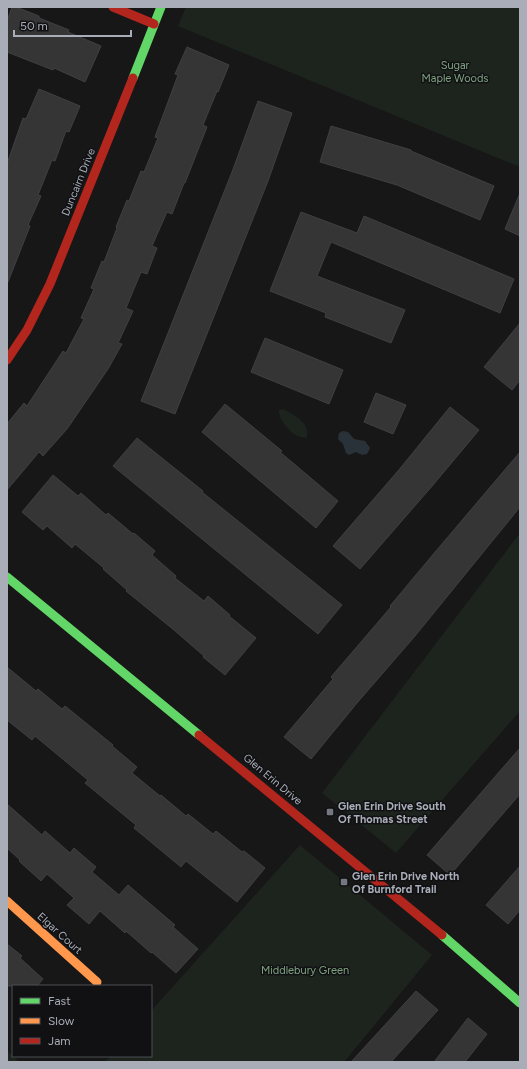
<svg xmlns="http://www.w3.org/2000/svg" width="527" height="1069" viewBox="0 0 527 1069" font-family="Figtree,sans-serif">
	<rect width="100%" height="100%" fill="#171717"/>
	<!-- green -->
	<g fill="#1d241e">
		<polygon points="186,7 520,7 520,167 178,26"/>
		<path d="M 283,409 C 294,415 310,422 307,437 C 296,441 278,421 279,410 Z"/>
		<polygon points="520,533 520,711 396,853 322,793"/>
		<polygon points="300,845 432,955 344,1062 105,1062 111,1056 151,1056 151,1011"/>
		<polygon points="7,1050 19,1062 7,1062"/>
	</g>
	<!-- water -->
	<polygon fill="#2a3239" points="343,431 348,432 354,439 365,441 370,448 367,454 362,455 356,452 349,455 346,453 343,444 338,439 339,433"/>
	<!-- building -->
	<g fill="#353536" stroke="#3f4043">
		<polygon points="12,7 16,7 39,16 39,18 69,30 68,32 101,46 85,82 54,68 53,70 7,52 7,21"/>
		<polygon points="187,47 229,65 218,92 217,91 203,125 207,127 185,183 184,183 172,214 167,212 152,246 157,248 147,274 141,272 126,308 133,311 118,343 122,344 108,369 67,429 43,456 39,452 7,490 7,424 24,403 27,406 63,351 66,353 84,319 81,318 94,289 91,288 102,261 104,262 117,228 116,227 127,200 129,201 141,171 144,172 158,138 155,137 178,75 175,74"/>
		<polygon points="39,89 80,106 69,132 66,131 55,161 52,160 38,195 41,196 28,225 30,226 8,282 7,282 7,164 23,118 26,119"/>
		<polygon points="258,101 292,113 268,181 175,414 141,401 232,172"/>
		<polygon points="331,126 411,150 411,151 494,186 480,220 397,185 320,162"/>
		<polygon points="520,193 520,236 505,229"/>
		<polygon points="301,212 357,233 364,216 514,279 500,313 331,242 317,276 405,310 391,343 325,317 326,313 270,291"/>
		<polygon points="520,323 520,380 512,390 484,367"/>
		<polygon points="265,338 343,370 329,404 251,372"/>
		<polygon points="376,393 406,405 393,434 364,422"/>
		<polygon points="225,404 282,451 280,452 338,501 316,528 202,432"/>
		<polygon points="450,407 479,430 433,485 360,569 333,546 398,471"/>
		<polygon points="137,438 203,491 202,492 342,605 318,634 113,466"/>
		<polygon points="520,452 520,507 415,636 357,703 311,759 284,737 333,679 331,677 391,607 390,606 436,551"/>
		<polygon points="53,475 78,496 81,493 106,515 108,513 133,534 134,533 155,551 152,555 176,576 175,578 204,601 208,596 230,615 229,616 256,638 225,675 203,657 204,656 174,630 126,591 127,590 103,569 104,568 75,544 72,548 47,526 43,530 22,512"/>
		<polygon points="7,667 36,691 38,689 62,709 65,706 113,745 112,746 137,767 132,773 160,796 161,795 186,816 188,814 213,834 216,831 242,852 244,851 265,868 237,902 186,861 181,867 134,828 136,825 85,783 88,780 35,736 32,740 7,720"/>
		<polygon points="520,748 520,794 450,875 427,855"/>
		<polygon points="7,804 42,835 45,831 70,853 74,848 96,867 92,872 119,895 128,885 175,925 173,927 198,949 176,973 152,952 151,953 126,931 125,933 100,911 89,924 67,905 74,898 47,874 41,881 19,861 20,860 7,848"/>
		<polygon points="520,866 520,910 508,924 486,905"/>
		<polygon points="7,944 22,956 20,958 43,979 37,986 7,986"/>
		<polygon points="416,991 438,1010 391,1062 351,1062"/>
		<polygon points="468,1018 487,1034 465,1062 434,1062"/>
	</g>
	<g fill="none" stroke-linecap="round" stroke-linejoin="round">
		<!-- fast -->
		<g stroke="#63d668" stroke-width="9">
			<polyline points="133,78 161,7"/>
			<polyline points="7,577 199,735"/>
			<polyline points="442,935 520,1003"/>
		</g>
		<!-- slow -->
		<polyline stroke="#ff974d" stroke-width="9" points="7,901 97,982"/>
		<!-- jam -->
		<g stroke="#b3261e" stroke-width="9">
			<polyline points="113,7 154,24"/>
			<polyline points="7,360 27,330 50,284 133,78"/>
			<polyline points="199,735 442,935"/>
		</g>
	</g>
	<!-- markers -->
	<g fill="#757880" stroke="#111113" stroke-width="1.5">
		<rect x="326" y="808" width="8" height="8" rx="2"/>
		<rect x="340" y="878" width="8" height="8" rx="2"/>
	</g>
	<g text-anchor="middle" stroke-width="3" stroke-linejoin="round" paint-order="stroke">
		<!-- park labels -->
		<g font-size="11" fill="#7fa381" stroke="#111113">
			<text x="455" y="69">Sugar<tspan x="455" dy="13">Maple Woods</tspan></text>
			<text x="305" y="974">Middlebury Green</text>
		</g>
		<!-- street labels -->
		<g font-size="11" fill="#a8adb8" stroke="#111113">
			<text transform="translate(78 182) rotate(-68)" y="4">Duncairn Drive</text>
			<text transform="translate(273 779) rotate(40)" y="4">Glen Erin Drive</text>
			<text transform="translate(60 933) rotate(42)" y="4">Elgar Court</text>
		</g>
		<!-- poi labels -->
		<g font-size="11" font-weight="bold" fill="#a8adb8" stroke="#111113" text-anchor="start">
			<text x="338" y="810">Glen Erin Drive South<tspan x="338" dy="13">Of Thomas Street</tspan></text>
			<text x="352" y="880">Glen Erin Drive North<tspan x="352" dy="13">Of Burnford Trail</tspan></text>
		</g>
	</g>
	<!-- border -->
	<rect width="527" height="1069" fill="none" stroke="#a8adb8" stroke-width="16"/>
	<!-- legend -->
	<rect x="12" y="985" width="140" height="72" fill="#111113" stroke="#4d4f55"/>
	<rect x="20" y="998" width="20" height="6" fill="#63d668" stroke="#4d4f55"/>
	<text x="48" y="1005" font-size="12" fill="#a8adb8">Fast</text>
	<rect x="20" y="1018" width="20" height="6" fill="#ff974d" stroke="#4d4f55"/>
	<text x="48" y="1025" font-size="12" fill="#a8adb8">Slow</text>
	<rect x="20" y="1038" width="20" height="6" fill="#b3261e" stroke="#4d4f55"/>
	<text x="48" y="1045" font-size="12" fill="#a8adb8">Jam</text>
	<!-- scale -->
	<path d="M14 30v6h117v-6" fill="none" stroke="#a8adb8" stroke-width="2"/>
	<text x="20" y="30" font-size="12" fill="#a8adb8" stroke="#111113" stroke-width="3" paint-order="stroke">50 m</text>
</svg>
